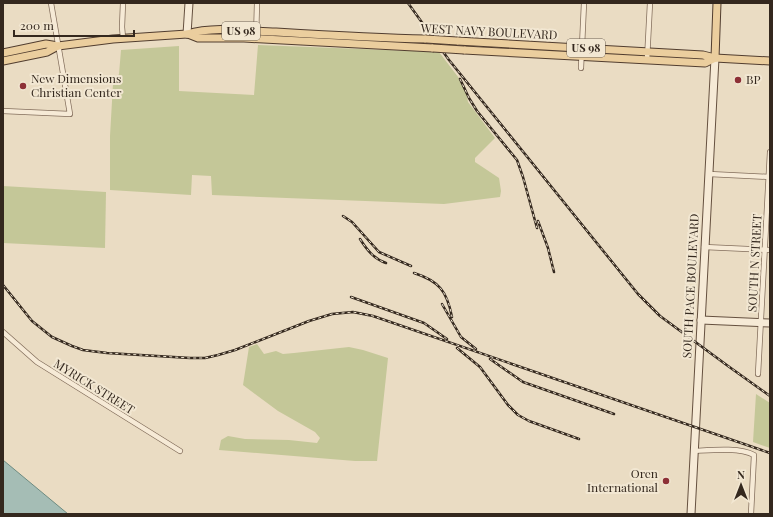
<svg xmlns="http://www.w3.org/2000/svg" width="773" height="517" viewBox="0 0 773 517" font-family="'Playfair Display',serif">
	<rect width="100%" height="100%" fill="#eadcc3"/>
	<!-- green -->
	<g fill="#c4c798">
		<polygon points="258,45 439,52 465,86 468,102 495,138 475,158 475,162 499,178 501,191 500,197 444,204 212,195 211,176 192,175 191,195 110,190 110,136 113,84 119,74 121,50 179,46 179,91 254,95"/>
		<polygon points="3,186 106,192 105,248 3,243"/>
		<polygon points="257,344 264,354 276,351 283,354 294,353 349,347 363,350 388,358 377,461 355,461 219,450 221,440 228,436 245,439 289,440 317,443 320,438 315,432 278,411 243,385 249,347"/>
		<polygon points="756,394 770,403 770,448 753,442"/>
	</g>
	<!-- water -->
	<polygon fill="#a5bdb5" stroke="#6d8b81" points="3,460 68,514 3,514"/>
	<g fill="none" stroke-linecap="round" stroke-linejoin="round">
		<defs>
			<g id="street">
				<polyline points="123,38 122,27 123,3"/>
				<polyline points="256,39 257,3"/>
				<polyline points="647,60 650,3"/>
				<polyline points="581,68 584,3"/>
				<polyline points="3,111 70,114 51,3"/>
				<polyline points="709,174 770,177"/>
				<polyline points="704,247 770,250"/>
				<polyline points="3,332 37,362 180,451"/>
				<polyline points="758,374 770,152"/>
				<path d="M 694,451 C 711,450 740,447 754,455 L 751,514"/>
			</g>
			<g id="secondary">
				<polyline points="187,34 189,3"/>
				<polyline points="701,320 770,323"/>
				<polyline points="691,514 715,58"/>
			</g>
			<g id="primary">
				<polyline points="188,34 198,38 244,38 433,48"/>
				<polyline points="457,41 703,55 715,58 770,61"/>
				<polyline points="464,50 705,63 715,58"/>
				<path d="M 3,53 L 46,44 L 58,46 L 113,39 L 187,34 C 214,26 248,31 276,32 C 326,35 376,38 426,39"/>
				<polyline points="715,58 717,3"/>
				<polyline points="3,61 47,52 58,46"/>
			</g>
		</defs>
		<!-- street casing -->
		<use href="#street" stroke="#836e5c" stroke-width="6"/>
		<!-- secondary casing -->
		<use href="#secondary" stroke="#65503f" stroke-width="9"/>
		<!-- primary casing -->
		<use href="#primary" stroke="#513d2f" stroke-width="9"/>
		<!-- street -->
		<use href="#street" stroke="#f6ead6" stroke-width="4.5"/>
		<!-- secondary -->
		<use href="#secondary" stroke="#f6ead6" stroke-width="7"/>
		<!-- primary -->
		<use href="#primary" stroke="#ebce9e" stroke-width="7"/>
		<defs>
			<g id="rail">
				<polyline points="408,3 449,60 638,294 660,316 728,366 770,396"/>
				<polyline points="460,79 469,98 477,111 517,160 523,177 537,228"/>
				<polyline points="343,216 352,222 379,252 411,266"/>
				<polyline points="538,221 548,248 554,272"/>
				<path d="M 360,239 C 367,250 374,259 386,263"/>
				<path d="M 414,273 C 439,281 447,291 452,317"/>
				<polyline points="3,285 32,321 52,337 72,346 83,350 107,353 190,358 205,358 218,355 235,350 309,321 332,314 353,312 373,316 770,453"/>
				<polyline points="351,297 424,323 447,339"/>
				<polyline points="442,304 461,337 476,349"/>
				<polyline points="457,348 480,367 508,405 518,415 529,421 579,439"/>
				<polyline points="490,359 523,382 614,414"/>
			</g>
		</defs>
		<!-- rail casing -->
		<use href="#rail" stroke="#34281e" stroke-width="2.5"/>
		<!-- rail -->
		<use href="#rail" stroke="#f2e7d2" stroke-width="1" stroke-dasharray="3" stroke-linecap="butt"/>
		<defs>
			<g id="primary-bridge">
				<polyline points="426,39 457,41"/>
				<polyline points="433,48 464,50"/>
			</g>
		</defs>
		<!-- primary-bridge casing -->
		<use href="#primary-bridge" stroke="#513d2f" stroke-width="9" stroke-linecap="butt"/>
		<!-- primary-bridge -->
		<use href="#primary-bridge" stroke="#ebce9e" stroke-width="7"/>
	</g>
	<!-- markers -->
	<g fill="#8d3036" stroke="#f2e7d2" stroke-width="1.5">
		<circle cx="738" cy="80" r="4"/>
		<circle cx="23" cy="86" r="4"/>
		<circle cx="666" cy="481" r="4"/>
	</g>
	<g text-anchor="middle" stroke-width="4" stroke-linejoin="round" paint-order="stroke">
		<!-- shield labels -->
		<g fill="#f2e7d2" stroke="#6d6154" stroke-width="1">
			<rect x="222" y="22" width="38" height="18" rx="3"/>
			<rect x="567" y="39" width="38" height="18" rx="3"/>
		</g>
		<g font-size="11" font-weight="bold" fill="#34281e">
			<text x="241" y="35">US 98</text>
			<text x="586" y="52">US 98</text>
		</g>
		<!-- street labels -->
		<g font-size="12" fill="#34281e" stroke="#f2e7d2">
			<text transform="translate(489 32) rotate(3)" y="4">WEST NAVY BOULEVARD</text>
			<text transform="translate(755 263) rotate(-87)" y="4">SOUTH N STREET</text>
			<text transform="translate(691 286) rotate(-87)" y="4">SOUTH PACE BOULEVARD</text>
			<text transform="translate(94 387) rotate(32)" y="4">MYRICK STREET</text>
		</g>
		<!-- poi labels -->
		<g font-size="12" fill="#34281e" stroke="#f2e7d2" text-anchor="start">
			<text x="31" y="83">New Dimensions<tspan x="31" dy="14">Christian Center</tspan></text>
			<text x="746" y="84">BP</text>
			<text x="658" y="478" text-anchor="end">Oren<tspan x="658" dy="14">International</tspan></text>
		</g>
	</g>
	<!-- border -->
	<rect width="773" height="517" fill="none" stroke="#34281e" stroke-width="8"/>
	<!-- north arrow -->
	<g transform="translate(741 485)" stroke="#f2e7d2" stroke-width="3" paint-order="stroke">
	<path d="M0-3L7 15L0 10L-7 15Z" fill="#34281e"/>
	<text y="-6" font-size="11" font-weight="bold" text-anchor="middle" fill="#34281e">N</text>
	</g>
	<!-- scale -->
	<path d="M14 30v6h120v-6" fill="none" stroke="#34281e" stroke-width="2"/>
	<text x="20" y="30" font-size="12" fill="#34281e" stroke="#f2e7d2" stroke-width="3" paint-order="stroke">200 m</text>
</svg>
